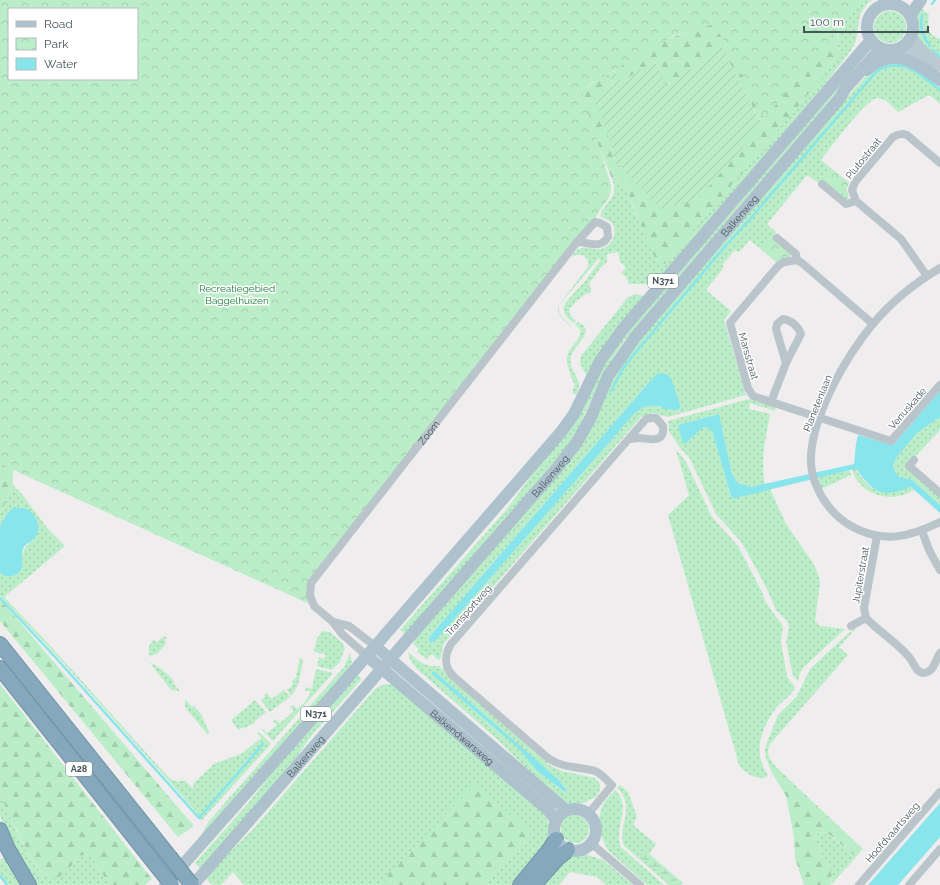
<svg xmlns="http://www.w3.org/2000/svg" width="940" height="885" viewBox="0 0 940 885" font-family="Raleway,sans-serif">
	<defs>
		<pattern id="grass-dots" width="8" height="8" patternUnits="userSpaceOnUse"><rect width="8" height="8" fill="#bbeec8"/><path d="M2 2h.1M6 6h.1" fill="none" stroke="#a2ceae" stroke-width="1.8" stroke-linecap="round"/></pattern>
		<pattern id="forest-firs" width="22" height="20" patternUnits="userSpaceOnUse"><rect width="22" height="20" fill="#bbeec8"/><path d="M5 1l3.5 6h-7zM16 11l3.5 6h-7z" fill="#a2ceae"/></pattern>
		<pattern id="wetland-marsh" width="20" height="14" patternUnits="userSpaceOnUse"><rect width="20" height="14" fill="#bbeec8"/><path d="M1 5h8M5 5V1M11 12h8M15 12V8" fill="none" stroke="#a2ceae"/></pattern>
		<pattern id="park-crowns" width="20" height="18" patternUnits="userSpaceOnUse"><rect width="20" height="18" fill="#bbeec8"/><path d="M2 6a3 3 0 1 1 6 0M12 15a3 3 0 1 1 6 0" fill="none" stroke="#a2ceae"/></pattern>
		<pattern id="garden-furrows" width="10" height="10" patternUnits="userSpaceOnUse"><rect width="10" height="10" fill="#bbeec8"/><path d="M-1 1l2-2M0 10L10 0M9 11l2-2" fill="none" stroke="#a2ceae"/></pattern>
	</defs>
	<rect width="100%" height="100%" fill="#f0edee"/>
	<!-- grass -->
	<g fill="url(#grass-dots)" fill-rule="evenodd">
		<path d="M 846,0 L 872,0 C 852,15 863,32 852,49 C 826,84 797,117 769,150 C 732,193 695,237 658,280 L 649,284 L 629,284 L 626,277 L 621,273 L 626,267 L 620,262 L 618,252 L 607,254 L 607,262 L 601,267 L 592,280 L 590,281 L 589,285 L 591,289 L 591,292 L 588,294 L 587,293 L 575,302 L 575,303 L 569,309 L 570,315 L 576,321 L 574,323 C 569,319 562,314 564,306 L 567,301 L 585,281 L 600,261 L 599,258 L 559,305 C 557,315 565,320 572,326 C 565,323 557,315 558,306 L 588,267 C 590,256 580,252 572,257 C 574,253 577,249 581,248 C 587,246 593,250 600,249 C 611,247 620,232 611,222 C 608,220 603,218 600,216 C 605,200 618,200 613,181 L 622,182 C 635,208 643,236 658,261 L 840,49 C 836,31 841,18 846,0 Z"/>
		<path d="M 922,9 L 929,15 C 927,26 928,36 940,39 L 940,63 L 928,52 L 915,33 L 914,17 L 916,18 Z"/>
		<circle cx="890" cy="27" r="16"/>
		<polygon points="856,61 861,64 624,341 604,372 577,431 557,460 406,635 400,630 506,510 532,475 611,351"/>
		<path d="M 903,62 L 940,84 L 940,104 L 931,96 L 927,96 L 898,112 C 892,106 887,99 878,98 C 867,97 830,149 821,160 L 849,183 L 846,189 L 849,196 L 846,201 L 807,175 L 767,224 L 776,232 L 773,238 L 791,255 L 791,256 L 776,262 L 750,240 L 739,252 L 735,250 L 722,265 L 724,267 L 706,290 L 731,311 L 724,320 L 745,392 L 746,395 L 668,417 L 653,413 L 641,417 L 445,642 L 443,646 L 441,658 L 438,660 L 432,654 L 427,659 L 417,652 L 419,649 L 413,644 L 415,641 L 413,640 L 565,465 L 627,353 L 864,78 C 878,63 883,64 903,62 ZM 651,380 L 681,408 C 667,417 657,395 635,413 L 433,643 L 429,638 L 430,636 Z"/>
		<polygon points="635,294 644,296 587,375 586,375 580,363 581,356 628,297"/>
		<path d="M 577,322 C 599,330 573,345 571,357 C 568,369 580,377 579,386 C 579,388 577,392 577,395 L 572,393 L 575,384 L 571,378 C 572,370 564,365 568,354 C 571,345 582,339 580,329 L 575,324 Z"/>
		<path d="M 749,399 L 776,407 L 775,411 L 750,403 L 749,409 L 770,414 C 766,437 760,461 765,485 C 751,487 740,489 732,474 L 719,414 L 678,425 L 682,441 L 688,442 L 704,427 L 708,427 L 712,431 L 732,499 L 770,489 L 786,524 L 813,563 L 818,574 L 820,583 L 815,621 L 820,626 L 845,629 L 804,667 L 800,673 L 798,681 L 793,676 L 786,642 L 789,627 L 787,621 L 776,610 L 766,587 L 742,543 L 716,514 L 689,457 L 680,448 L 669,431 L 668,421 Z"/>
		<polygon points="940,417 940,430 914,458 905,465 940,497 940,505 911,479 902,478 897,475 894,469 893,464 897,457 917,433"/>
		<path d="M 676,450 L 685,460 L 712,517 L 738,546 L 761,590 L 766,603 L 783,626 L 781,642 L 787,677 L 795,687 C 791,697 784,699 777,707 C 767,719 757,740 760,756 C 761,763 765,770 768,776 C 757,782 745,773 739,765 L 668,515 L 689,495 Z"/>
		<path d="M 852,469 L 855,469 C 867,484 873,495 894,491 C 900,490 905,489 910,487 L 914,490 C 893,504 859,496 852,469 Z"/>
		<polygon points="849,470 851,475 821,489 818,477"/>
		<path d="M 13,485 L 21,493 L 48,529 L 65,546 L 4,597 L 46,641 L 167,776 C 172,781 178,783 185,780 L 192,788 L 194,786 L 193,784 L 212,766 L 211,765 L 241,754 L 261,738 L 257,733 L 259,732 L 271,744 L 201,821 L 197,813 L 169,781 L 59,658 L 0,596 L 0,573 L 3,575 L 22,566 C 22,548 24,549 36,536 L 6,515 L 0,526 L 0,514 Z"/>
		<path d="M 861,623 L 839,647 L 848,655 L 770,744 C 765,756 770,760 779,770 L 772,773 L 766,758 L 765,751 L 766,745 L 778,715 L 797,696 L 810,669 L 842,639 Z"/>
		<polygon points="322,631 330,632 344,644 343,646 345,648 340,662 332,670 317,666 319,657 323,659 326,656 323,653 320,654 314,651 317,639"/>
		<path d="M 165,636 L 167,638 L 165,639 L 166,644 L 157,654 L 150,656 C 148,649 148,645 154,640 L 156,642 Z"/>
		<path d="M 408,652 C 420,662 424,667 440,666 L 441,669 L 444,668 L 451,679 L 551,766 L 562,771 L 595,778 L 600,784 L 600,790 L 596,797 L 583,803 L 567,804 L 553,795 L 498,740 L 417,669 L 410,660 ZM 433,675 L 559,780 L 567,791 L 565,792 L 536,770 L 519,749 Z"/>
		<polygon points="350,653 352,662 348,671 199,839 209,821 344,667"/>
		<path d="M 299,658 L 303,659 C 301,672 300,686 291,696 L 287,690 L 293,685 L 292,681 L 296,678 C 296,671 300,665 299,658 Z"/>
		<path d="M 150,663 L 151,663 C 161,668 167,673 174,681 L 173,683 L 180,691 L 171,690 Z"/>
		<polygon points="316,669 333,673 273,741 261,729 263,729 267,733 277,725 273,721 275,719 280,723 294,711 290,707 293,705 297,709 304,703 311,692 305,690 306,687 312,689"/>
		<polygon points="357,674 362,679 312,735 286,772 200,869 195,863 251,800 275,768"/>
		<polygon points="387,684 394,685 540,808 548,821 550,830 548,840 540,852 511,885 482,885 531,833 386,881 386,885 244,885 233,872 221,885 212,885 206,878 224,858 255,827 376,688 383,685"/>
		<polygon points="284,690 290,697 270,712 261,700 265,697 264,695 267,693 272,699"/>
		<polygon points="185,699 192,707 194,706 201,714 209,732 208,735 185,707"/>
		<polygon points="255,700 266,712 255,721 254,724 252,724 245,728 244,727 238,730 231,720"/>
		<path d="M 0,785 C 6,816 26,851 43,877 L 68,871 L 78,856 L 89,854 L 110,885 L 37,885 C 24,867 3,834 0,813 C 0,804 0,794 0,785 Z"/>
		<path d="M 620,785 L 628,792 L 637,817 L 633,825 L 656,844 L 649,854 L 683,883 L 681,885 L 669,885 L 624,846 C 616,826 638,807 617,788 Z"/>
		<path d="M 615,790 C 633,807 613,828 621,847 L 664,885 L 647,885 L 609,851 C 600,839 596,818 603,805 C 606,799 611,795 615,790 Z"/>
		<circle cx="575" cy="829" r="14"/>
		<polygon points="821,832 829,835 856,857 831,885 832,874 814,841 816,835"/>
		<path d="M 585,854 L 603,860 L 633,885 L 606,885 L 597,877 L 570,872 L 559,885 L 540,885 C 555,867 560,857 585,854 Z"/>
		<polygon points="5,857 18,883 20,885 7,885 0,877 0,860"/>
	</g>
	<!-- forest -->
	<g fill="url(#forest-firs)">
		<path d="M 712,23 L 840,25 C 834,39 845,46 836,61 L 665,264 L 658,261 L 653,254 L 646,239 L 633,205 L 622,182 L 613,181 C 607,166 580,105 584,93 C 587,85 601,78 608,74 L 614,86 L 612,146 L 615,162 L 762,125 L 722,48 L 667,86 L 620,82 L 614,71 L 619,66 L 665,40 Z"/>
		<polygon points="0,463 13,468 13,485 0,514"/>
		<polygon points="0,599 194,826 178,837 0,621"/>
		<polygon points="0,684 152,879 145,885 110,885 89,854 78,856 68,871 57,878 43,877 27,851 7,811 3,799 0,785"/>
		<polygon points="779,770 863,849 856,857 830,835 821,832 816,835 814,841 832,874 830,885 804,885 795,858 794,837 786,796 772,773"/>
		<polygon points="476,783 531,833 482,885 386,885 386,881 389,873"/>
	</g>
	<!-- wetland -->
	<polygon fill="url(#wetland-marsh)" points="643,853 646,853 679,882 678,885 674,885 642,858"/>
	<!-- park -->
	<g fill="url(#park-crowns)" fill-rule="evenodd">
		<path d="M 0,0 L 861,0 L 764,119 L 739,69 L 714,24 L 673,36 L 589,85 L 583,95 L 611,185 C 612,198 604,203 598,213 C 596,216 596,219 595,222 L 311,583 L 314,606 L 0,464 ZM 9,9 L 137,9 L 137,79 L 9,79 Z"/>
		<polygon points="831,168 849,183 846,189 840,195 822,180"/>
		<polygon points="773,238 791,255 791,256 776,262 762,249"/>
	</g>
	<!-- garden -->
	<polygon fill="url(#garden-furrows)" points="722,47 762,125 698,199 660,209 615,162 612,146 594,100 614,86 608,74 614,71 621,82 654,61 667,86"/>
	<!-- water -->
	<g fill="#88e5eb">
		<path d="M 660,373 L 666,374 L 671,378 L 681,408 L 677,410 L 673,410 L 665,409 L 663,410 L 662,407 C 651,404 643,406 635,413 L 435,641 L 431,643 L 429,640 L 430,636 L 651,380 L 657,374 Z"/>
		<path d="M 940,391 L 940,417 L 917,433 L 897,457 L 893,464 L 894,469 L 897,475 L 902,478 L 911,479 L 940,505 L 940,513 L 911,487 C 882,498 875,494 857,470 L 854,469 L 732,499 L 712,431 L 708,428 L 704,427 L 685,444 L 682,441 L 678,425 L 719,414 L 732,474 L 738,483 L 751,487 L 854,464 L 856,444 L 858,435 L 893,445 Z"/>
		<path d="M 14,507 C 17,508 21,508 24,508 C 35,512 42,526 36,536 C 33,541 27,543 24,547 C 18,557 29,572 12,576 C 7,577 4,576 0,573 L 0,526 L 6,515 Z"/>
		<polygon points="434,671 559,780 567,791 565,792 536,770 519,749 433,675 432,672"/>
		<polygon points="940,803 940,837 898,885 868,885"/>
	</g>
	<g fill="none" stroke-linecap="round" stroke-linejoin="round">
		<!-- stream -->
		<g stroke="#88e5eb" stroke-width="2.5">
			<polyline points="932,4 935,0"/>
			<path d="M 922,15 C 919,27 923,37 930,46"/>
			<polyline points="933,50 940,57"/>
			<path d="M 611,391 L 622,370 L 635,353 L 728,243 L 750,219 L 877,71 C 903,55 921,75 940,90"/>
			<polyline points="0,598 56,658 199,818 263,744"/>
			<polyline points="0,876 7,885"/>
		</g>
		<defs>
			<g id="highway">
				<polyline points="0,644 170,857"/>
				<polyline points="0,668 159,869"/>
				<polyline points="0,830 8,849 29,885"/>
				<polyline points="520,885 549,850 556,839"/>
				<polyline points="534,885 558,858 568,850"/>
			</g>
		</defs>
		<!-- highway casing -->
		<use href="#highway" stroke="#7093a8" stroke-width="16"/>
		<!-- street -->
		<g stroke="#b9c4cb" stroke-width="8">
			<polyline points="822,184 846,204 856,201 901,239 927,276"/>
			<path d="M 856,201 L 852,190 L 855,182 L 893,137 C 898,134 902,133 907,135 L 940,163"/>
			<polyline points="777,238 796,254 797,260 802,263 873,324"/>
			<polyline points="797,260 784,262 778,266 730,323 748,388 753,396 891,441 940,385"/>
			<path d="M 940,268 C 915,283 891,302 872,325 C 846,357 814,412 811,455 C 809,483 827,512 851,526 C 883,544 909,537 940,522"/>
			<path d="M 771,402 L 786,363 L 801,334 C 798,326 791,320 783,319 L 777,324 L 776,329 L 786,363"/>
			<polyline points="914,460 909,466 940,493"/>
			<polyline points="922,531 929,550 940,570"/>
			<path d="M 877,536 L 864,608 L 866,618 C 878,631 899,644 909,657 C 914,662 915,672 923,673 C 934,673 935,660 940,653"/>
			<polyline points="333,622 349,626 375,646"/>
			<polyline points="851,626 866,618"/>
			<path id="s1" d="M 367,656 L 342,634 L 333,622 L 314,606 L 310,595 L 311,583 L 577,242 L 595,222 L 600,223 L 607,227 L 608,237 C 599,250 590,242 577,242"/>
			<path d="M 589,813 L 612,785 C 607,781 601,773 595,771 C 578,766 564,769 548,758 L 453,676 C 444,666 444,656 451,644 L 646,419 L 650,418 L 656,418 L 663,426 C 665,445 649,438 639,438 C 636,438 632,439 629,439"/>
			<polyline points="592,844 640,885"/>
			<polyline points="859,885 940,792"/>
			<polyline points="909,885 940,849"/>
		</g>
		<!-- secondary -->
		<g stroke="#bbc9d2" stroke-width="11">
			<polyline points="912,37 919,47 940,66"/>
			<polyline points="903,47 910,51 934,70"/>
		</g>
		<!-- primary -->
		<g stroke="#adc2cd" stroke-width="12">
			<circle cx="890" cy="27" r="23"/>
			<polyline points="911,16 914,10 921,0"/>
			<path d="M 867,70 C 893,45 917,63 940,80"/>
			<polyline points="375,646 566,810"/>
			<path id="s2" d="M 367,656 L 548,810 L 556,820"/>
			<circle cx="575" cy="830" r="21"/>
			<polyline points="165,885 312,719 561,432 574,414 600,361 622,330 871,40"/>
			<path id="s3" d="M 193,885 L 557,468 L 577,442 L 591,417 L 608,376 L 636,336 L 840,98 L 845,89 L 880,49"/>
		</g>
		<!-- highway -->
		<use href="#highway" stroke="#85a8bd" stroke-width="14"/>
		<defs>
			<g id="highway-bridge">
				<polyline points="170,857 192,885"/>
				<polyline points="159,869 172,885"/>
			</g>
		</defs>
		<!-- highway-bridge casing -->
		<use href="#highway-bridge" stroke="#7093a8" stroke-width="16" stroke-linecap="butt"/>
		<!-- highway-bridge -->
		<use href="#highway-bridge" stroke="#85a8bd" stroke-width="14"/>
	</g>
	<g text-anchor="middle" stroke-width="3" stroke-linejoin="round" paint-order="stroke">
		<!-- shield labels -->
		<g fill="#fff" stroke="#7e878c" stroke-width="1">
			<rect x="648" y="274" width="30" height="14" rx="3"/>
			<rect x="301" y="707" width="30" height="14" rx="3"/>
			<rect x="66" y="762" width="26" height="14" rx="3"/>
		</g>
		<g font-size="9" font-weight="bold" fill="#46545b">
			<text x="663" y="284">N371</text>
			<text x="316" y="717">N371</text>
			<text x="79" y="772">A28</text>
		</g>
		<!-- street labels -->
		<g font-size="10" fill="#46545b" stroke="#fff">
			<text transform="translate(863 158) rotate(-51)" y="4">Plutostraat</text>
			<text dy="4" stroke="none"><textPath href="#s3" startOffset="867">Balkenweg</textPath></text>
			<text transform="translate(749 356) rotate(74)" y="4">Marsstraat</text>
			<text transform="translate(817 403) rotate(-68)" y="4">Planetenlaan</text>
			<text transform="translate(907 408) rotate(-49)" y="4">Venuskade</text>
			<text dy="4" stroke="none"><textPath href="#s1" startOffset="288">Zoom</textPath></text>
			<text dy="4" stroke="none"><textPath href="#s3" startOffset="543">Balkenweg</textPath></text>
			<text transform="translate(860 575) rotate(-80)" y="4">Jupiterstraat</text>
			<text transform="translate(468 610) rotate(-49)" y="4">Transportweg</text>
			<text dy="4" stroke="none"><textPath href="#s2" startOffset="125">Balkendwarsweg</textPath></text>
			<text dy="4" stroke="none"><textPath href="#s3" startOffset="171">Balkenweg</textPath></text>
			<text transform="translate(892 832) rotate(-49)" y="4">Hoofdvaartsweg</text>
		</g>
		<!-- park labels -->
		<g font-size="10" fill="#177c3b" stroke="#fff">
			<text x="237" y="292">Recreatiegebied<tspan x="237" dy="12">Baggelhuizen</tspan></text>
		</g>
	</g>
	<!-- legend -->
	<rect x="8" y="8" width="130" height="72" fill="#ffffff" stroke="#b5bbbd"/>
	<rect x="16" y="21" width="20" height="6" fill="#adc2cd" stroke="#b5bbbd"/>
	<text x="44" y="28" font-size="12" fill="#46545b">Road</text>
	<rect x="16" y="38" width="20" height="12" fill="url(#park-crowns)" stroke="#b5bbbd"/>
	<text x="44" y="48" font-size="12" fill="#46545b">Park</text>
	<rect x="16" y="58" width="20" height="12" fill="#88e5eb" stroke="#b5bbbd"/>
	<text x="44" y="68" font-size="12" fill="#46545b">Water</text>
	<!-- scale -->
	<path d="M804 26v6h124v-6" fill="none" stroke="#46545b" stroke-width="2"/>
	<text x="810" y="26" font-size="12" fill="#46545b" stroke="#ffffff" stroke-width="3" paint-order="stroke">100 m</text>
</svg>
